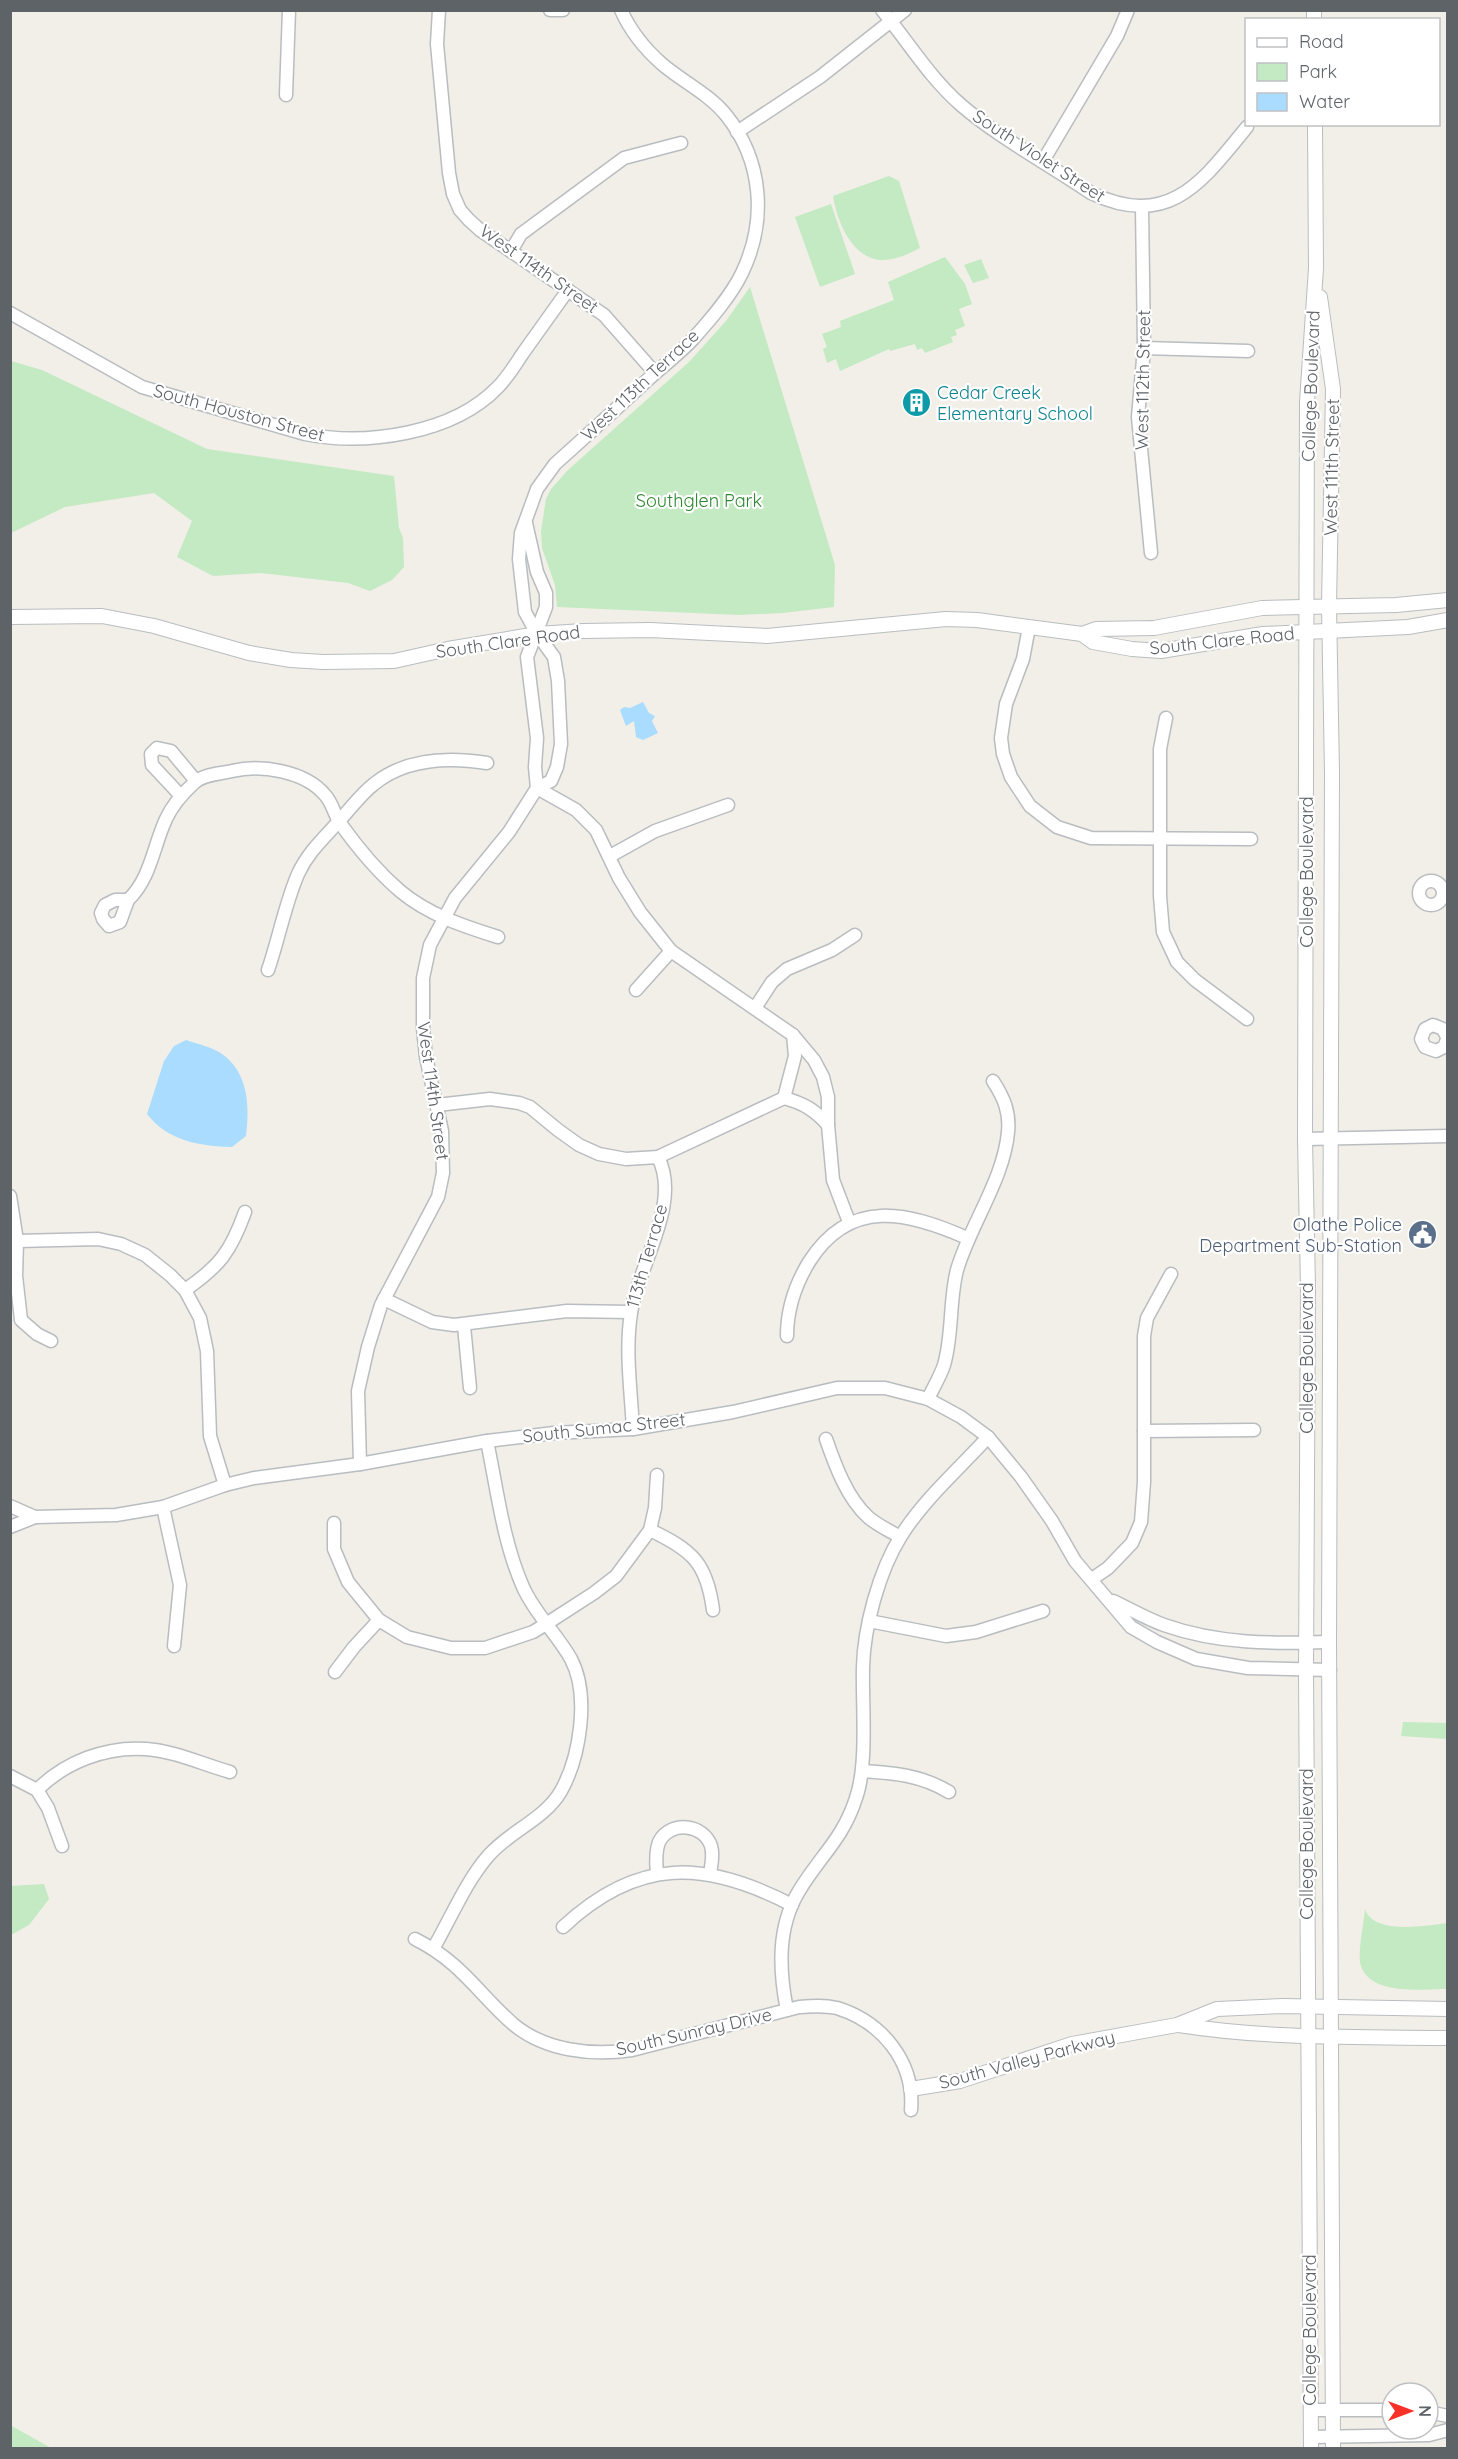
<svg xmlns="http://www.w3.org/2000/svg" width="1458" height="2459" viewBox="0 0 1458 2459" font-family="Quicksand,sans-serif">
	<rect width="100%" height="100%" fill="#f1efe7"/>
	<!-- green -->
	<g fill="#c3eac2">
		<path d="M 889,176 L 899,181 L 920,248 C 908,254 894,261 880,260 C 851,257 837,221 833,196 Z"/>
		<polygon points="831,204 855,274 820,287 795,217"/>
		<polygon points="945,257 965,284 972,304 959,309 965,326 955,330 957,335 951,337 953,342 925,353 922,348 917,350 915,344 890,351 889,349 840,371 836,359 827,363 823,349 827,347 822,334 841,327 840,321 894,300 888,282"/>
		<polygon points="981,259 989,278 973,283 964,265"/>
		<polygon points="750,287 835,565 834,607 783,613 739,615 557,607 555,585 542,548 541,531 546,499 551,489 568,470 689,362 726,321"/>
		<polygon points="11,361 42,370 207,449 394,476 399,528 403,538 404,567 392,580 370,591 348,583 261,573 213,576 177,557 192,521 154,493 65,507 11,533"/>
		<polygon points="1403,1722 1447,1723 1447,1739 1401,1736"/>
		<polygon points="44,1884 49,1899 29,1925 11,1935 11,1886"/>
		<path d="M 1365,1909 C 1373,1935 1426,1926 1447,1923 L 1447,1989 C 1423,1989 1371,1996 1361,1966 C 1357,1954 1364,1923 1365,1909 Z"/>
		<polygon points="10,2425 51,2448 11,2448"/>
	</g>
	<!-- water -->
	<g fill="#aadcff">
		<polygon points="643,702 649,713 655,716 652,721 658,733 643,740 636,737 634,721 626,726 620,710 624,707 630,708"/>
		<path d="M 186,1040 C 198,1044 212,1047 222,1054 C 248,1072 250,1106 246,1136 L 232,1147 C 199,1146 168,1141 147,1114 L 164,1061 L 174,1046 Z"/>
	</g>
	<g fill="none" stroke-linecap="round" stroke-linejoin="round">
		<defs>
			<g id="minor">
				<polyline points="439,10 437,44 449,173 453,194 460,210 469,220 480,230 604,315 655,373"/>
				<polyline points="550,10 563,10"/>
				<path d="M 882,10 C 909,43 930,78 961,105 C 998,137 1050,165 1091,193 C 1169,230 1202,182 1247,127"/>
				<polyline points="286,95 289,10"/>
				<polyline points="737,132 820,77 905,10"/>
				<polyline points="1043,161 1117,36 1128,10"/>
				<polyline points="1142,207 1144,348 1138,417 1151,553"/>
				<polyline points="511,251 521,234 624,158 681,143"/>
				<path d="M 10,313 L 142,387 L 305,434 C 366,446 453,434 498,387 C 508,377 515,365 523,353 C 538,332 553,311 568,290"/>
				<polyline points="1144,348 1248,351"/>
				<polyline points="526,523 537,572 546,593 546,607 527,657 537,738 535,767 537,788"/>
				<polyline points="1029,627 1023,659 1006,704 1001,738 1003,754 1011,777 1030,806 1057,827 1091,838 1251,839"/>
				<polyline points="1166,718 1160,749 1160,896 1163,932 1177,962 1195,980 1247,1019"/>
				<polyline points="537,788 576,810 596,830 619,878 640,912 671,951 793,1035 814,1060 823,1077 828,1097 828,1125 833,1180 849,1222"/>
				<polyline points="181,796 152,765 151,754 157,748 171,751 196,781"/>
				<polyline points="610,856 655,831 728,805"/>
				<circle cx="1431" cy="893" r="12"/>
				<path d="M 128,900 L 120,922 L 109,926 L 103,919 L 101,913 L 105,905 L 115,900 L 128,900 C 151,878 153,847 166,819 C 172,806 183,793 194,783 C 203,774 220,774 232,771 C 261,764 305,771 325,795 C 332,802 334,814 340,823 C 357,847 378,872 400,891 C 429,915 463,926 498,937"/>
				<path d="M 268,970 C 279,938 285,904 298,874 C 308,852 324,838 340,820 C 351,808 361,794 374,784 C 406,758 449,757 487,763"/>
				<polyline points="636,990 671,951"/>
				<polyline points="755,1008 772,982 787,969 832,950 855,935"/>
				<polyline points="1447,1037 1443,1029 1433,1025 1425,1029 1421,1039 1425,1047 1436,1051 1444,1047 1448,1037"/>
				<path d="M 784,1098 C 803,1103 815,1110 828,1125"/>
				<polyline points="437,1105 490,1099 519,1103 530,1107 558,1130 579,1145 599,1154 626,1159 658,1157 784,1098 795,1056 793,1035"/>
				<polyline points="1305,1139 1448,1136"/>
				<polyline points="10,1196 17,1241 98,1239 121,1244 145,1255 170,1275 185,1290 200,1318 207,1351 210,1436 225,1485"/>
				<polyline points="10,1241 17,1241 16,1276 21,1320 37,1334 51,1341"/>
				<path d="M 185,1290 C 220,1266 231,1251 245,1212"/>
				<polyline points="384,1299 432,1322 454,1325 567,1311 631,1312"/>
				<polyline points="464,1326 470,1388"/>
				<path d="M 787,1336 C 787,1309 795,1285 809,1262 C 850,1197 908,1212 967,1238"/>
				<path d="M 928,1399 C 933,1388 940,1377 944,1365 C 953,1335 949,1301 957,1270 C 970,1225 1004,1179 1008,1132 C 1010,1112 1004,1098 993,1081"/>
				<path d="M 633,1429 C 631,1391 625,1351 631,1313 C 638,1265 682,1204 658,1157"/>
				<polyline points="1144,1431 1254,1430"/>
				<path d="M 826,1439 C 835,1465 847,1498 868,1517 C 877,1525 890,1531 900,1537"/>
				<path d="M 360,1464 L 358,1391 L 368,1347 L 381,1305 L 438,1197 L 443,1173 L 442,1131 L 426,1057 L 423,1028 L 423,978 L 430,945 L 455,898 L 509,832 L 537,788 L 551,781 L 557,767 L 561,744 L 558,681 L 554,657 L 537,634 L 525,612 L 519,559 L 521,533 L 537,489 L 555,464 C 584,438 614,411 643,384 C 659,369 678,355 693,339 C 710,320 731,296 742,273 C 767,221 763,161 726,115 C 709,94 683,82 662,64 C 646,50 630,30 621,10"/>
				<polyline points="10,1506 35,1517 116,1515 163,1507 225,1485 254,1478 360,1464 487,1441 554,1433 633,1429 733,1412 837,1388 885,1388 928,1399 961,1417 988,1437 1021,1477 1052,1521 1075,1561 1131,1627 1157,1642 1196,1659 1248,1668 1330,1670"/>
				<polyline points="163,1507 180,1585 174,1646"/>
				<polyline points="334,1523 334,1549 348,1582 379,1620 407,1637 451,1648 485,1648 533,1632 546,1624 594,1593 616,1576 650,1530 655,1508 657,1475"/>
				<polyline points="10,1527 35,1517"/>
				<path d="M 650,1530 C 692,1550 707,1563 713,1610"/>
				<polyline points="1092,1579 1108,1568 1132,1543 1141,1522 1144,1482 1144,1336 1147,1318 1171,1274"/>
				<path d="M 1113,1601 C 1130,1609 1147,1619 1164,1625 C 1218,1644 1273,1644 1329,1642"/>
				<polyline points="869,1621 946,1636 976,1632 1043,1611"/>
				<polyline points="335,1672 354,1647 379,1620"/>
				<path d="M 862,1771 C 894,1773 921,1775 949,1792"/>
				<polyline points="10,1776 37,1790 48,1808 62,1846"/>
				<path d="M 37,1790 C 65,1762 106,1746 146,1749 C 174,1751 202,1764 230,1772"/>
				<path d="M 657,1874 C 656,1864 655,1852 659,1842 C 670,1820 704,1824 711,1846 C 714,1855 711,1866 710,1874"/>
				<path d="M 563,1927 C 638,1857 705,1860 792,1905"/>
				<path d="M 415,1939 C 461,1962 477,1992 513,2024 C 545,2051 592,2056 632,2050 L 799,2007 C 812,2006 824,2005 837,2008 C 882,2022 915,2062 911,2110"/>
				<path d="M 433,1949 C 451,1918 466,1881 489,1855 C 510,1831 545,1819 561,1791 C 580,1757 590,1695 571,1659 C 557,1634 535,1614 523,1587 C 503,1542 497,1489 487,1441"/>
				<path d="M 787,2010 C 779,1970 777,1927 799,1891 C 820,1856 843,1839 856,1798 C 868,1764 862,1705 863,1667 C 864,1627 879,1571 901,1536 C 924,1499 959,1469 988,1437"/>
				<polyline points="1311,2410 1392,2410"/>
				<polyline points="1428,2412 1448,2416"/>
				<polyline points="1311,2437 1429,2435 1448,2430"/>
			</g>
			<g id="tertiary">
				<polyline points="1314,10 1314,20"/>
				<polyline points="1320,297 1333,389 1329,606 1332,773 1329,1642 1333,2448"/>
				<polyline points="10,617 102,616 154,626 249,653 291,660 323,662 394,661 448,649 537,634 583,631 650,630 767,636 946,619 977,620 1082,634 1096,629 1154,628 1262,608 1396,605 1448,600"/>
				<polyline points="1082,634 1093,642 1132,649 1161,651 1263,634 1408,627 1448,620"/>
				<path d="M 1179,2025 C 1267,2039 1359,2037 1448,2038"/>
				<polyline points="911,2089 960,2081 1072,2044 1177,2025 1217,2009 1283,2006 1448,2009"/>
				<polyline points="1311,2448 1306,1670 1308,1287 1305,1139 1307,402 1316,268 1315,124"/>
			</g>
		</defs>
		<!-- minor casing -->
		<use href="#minor" stroke="#b9bdc1" stroke-width="15"/>
		<!-- tertiary casing -->
		<use href="#tertiary" stroke="#b9bdc1" stroke-width="16"/>
		<!-- minor -->
		<use href="#minor" stroke="#fff" stroke-width="12"/>
		<!-- tertiary -->
		<use href="#tertiary" stroke="#fff" stroke-width="14"/>
	</g>
	<!-- icons -->
	<defs>
		<symbol id="building-disc" viewBox="-11 -11 22 22"><circle r="9.5" fill="#0f9aa8" stroke="#fff"/><path d="M-4-6H4V6H1V3H-1V6H-4ZM-2.5-4.3h1.7v1.8h-1.7ZM.8-4.3h1.7v1.8H.8ZM-2.5-1h1.7V.8h-1.7ZM.8-1h1.7V.8H.8Z" fill="#fff"/></symbol>
		<symbol id="civic-disc" viewBox="-11 -11 22 22"><circle r="9.5" fill="#5c6f8a" stroke="#fff"/><path d="M-.6-6.5H3V-4.5H.6V-3L4-1V1h2V6H-6V1h2V-1L-.6-3ZM-1.2 2.5V6h2.4V2.5Z" fill="#fff"/></symbol>
	</defs>
	<g fill-rule="evenodd">
		<use href="#building-disc" x="900" y="386" width="33" height="33"/>
		<use href="#civic-disc" x="1406" y="1218" width="33" height="33"/>
	</g>
	<g text-anchor="middle" stroke-width="4.5" stroke-linejoin="round" paint-order="stroke">
		<!-- street labels -->
		<g font-size="18" fill="#5e6368" stroke="#fff">
			<text transform="translate(1039 156) rotate(33)" y="6">South Violet Street</text>
			<text transform="translate(539 269) rotate(35)" y="6">West 114th Street</text>
			<text transform="translate(1143 380) rotate(-89)" y="6">West 112th Street</text>
			<text transform="translate(640 385) rotate(-43)" y="6">West 113th Terrace</text>
			<text transform="translate(1311 386) rotate(-88)" y="6">College Boulevard</text>
			<text transform="translate(239 413) rotate(15)" y="6">South Houston Street</text>
			<text transform="translate(1332 467) rotate(-89)" y="6">West 111th Street</text>
			<text transform="translate(1222 641) rotate(-6)" y="6">South Clare Road</text>
			<text transform="translate(508 642) rotate(-8)" y="6">South Clare Road</text>
			<text transform="translate(1307 872) rotate(-90)" y="6">College Boulevard</text>
			<text transform="translate(433 1091) rotate(82)" y="6">West 114th Street</text>
			<text transform="translate(647 1256) rotate(-74)" y="6">113th Terrace</text>
			<text transform="translate(1307 1358) rotate(-90)" y="6">College Boulevard</text>
			<text transform="translate(604 1428) rotate(-6)" y="6">South Sumac Street</text>
			<text transform="translate(1307 1844) rotate(-90)" y="6">College Boulevard</text>
			<text transform="translate(694 2032) rotate(-13)" y="6">South Sunray Drive</text>
			<text transform="translate(1027 2060) rotate(-15)" y="6">South Valley Parkway</text>
			<text transform="translate(1310 2330) rotate(-90)" y="6">College Boulevard</text>
		</g>
		<!-- culture labels -->
		<g font-size="18" fill="#0d838f" stroke="#fff" text-anchor="start">
			<text x="937" y="399">Cedar Creek<tspan x="937" dy="21">Elementary School</tspan></text>
		</g>
		<!-- park labels -->
		<g font-size="18" fill="#2e8730" stroke="#fff">
			<text x="699" y="507">Southglen Park</text>
		</g>
		<!-- service labels -->
		<g font-size="18" fill="#4e5e75" stroke="#fff" text-anchor="end">
			<text x="1402" y="1231">Olathe Police<tspan x="1402" dy="21">Department Sub-Station</tspan></text>
		</g>
	</g>
	<!-- border -->
	<rect width="1458" height="2459" fill="none" stroke="#5e6368" stroke-width="24"/>
	<!-- legend -->
	<rect x="1245" y="18" width="195" height="108" fill="#ffffff" stroke="#bfc1c3" stroke-width="1.5"/>
	<rect x="1257" y="38" width="30" height="9" fill="#ffffff" stroke="#bfc1c3" stroke-width="1.5"/>
	<text x="1299" y="48" font-size="18" fill="#5e6368">Road</text>
	<rect x="1257" y="63" width="30" height="18" fill="#c3eac2" stroke="#bfc1c3" stroke-width="1.5"/>
	<text x="1299" y="78" font-size="18" fill="#5e6368">Park</text>
	<rect x="1257" y="93" width="30" height="18" fill="#aadcff" stroke="#bfc1c3" stroke-width="1.5"/>
	<text x="1299" y="108" font-size="18" fill="#5e6368">Water</text>
	<!-- north arrow -->
	<g transform="translate(1410 2411) rotate(90)"><circle r="28" fill="#ffffff" stroke="#bfc1c3" stroke-width="1.5"/>
	<path d="M0-4.5L10 22L0 15L-10 22Z" fill="#f73127"/>
	<text y="-9" font-size="16" font-weight="bold" text-anchor="middle" fill="#5e6368">N</text>
	</g>
</svg>
